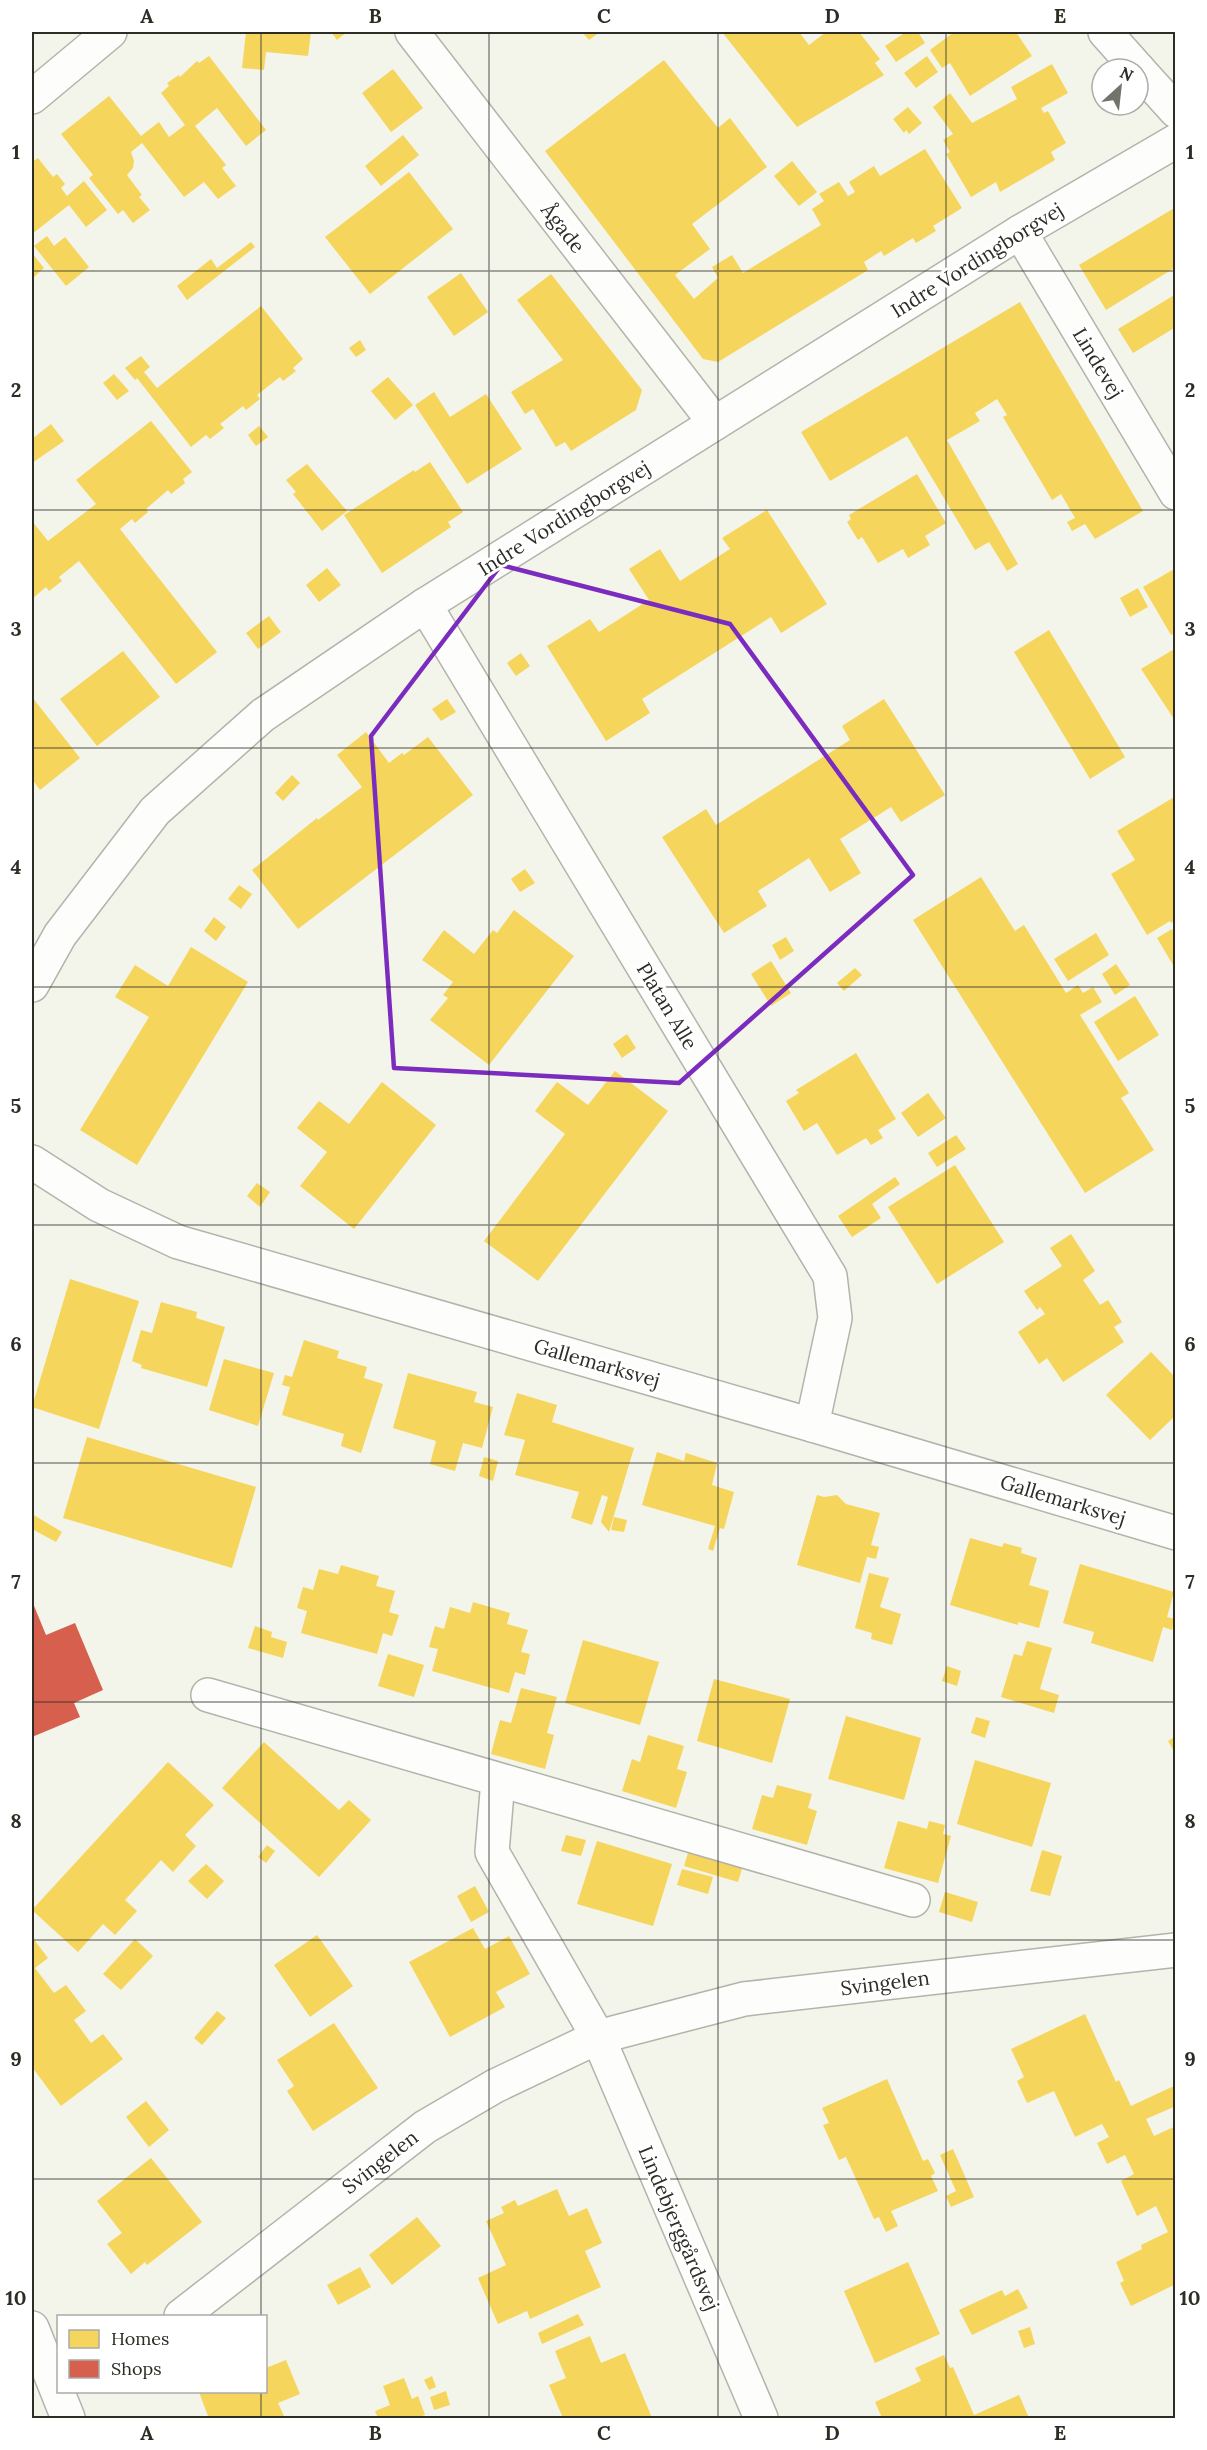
<svg xmlns="http://www.w3.org/2000/svg" width="1207" height="2450" viewBox="0 0 1207 2450" font-family="Lora,serif">
	<rect width="100%" height="100%" fill="#f3f5ea"/>
	<!-- homes -->
	<g fill="#f6d55c">
		<polygon points="246,32 311,32 308,56 266,52 264,70 242,68"/>
		<polygon points="331,32 347,32 337,40"/>
		<polygon points="582,32 600,32 589,40"/>
		<polygon points="722,32 799,32 809,45 826,32 859,32 880,59 875,63 884,75 797,127"/>
		<polygon points="906,32 918,32 925,43 896,62 885,46"/>
		<polygon points="954,32 1016,32 1032,56 970,96 950,63 942,68 930,50"/>
		<polygon points="209,56 266,130 246,146 217,108 195,126 226,165 222,168 236,186 218,199 204,182 184,197 142,143 131,152 134,161 133,168 127,175 142,195 139,197 150,210 133,223 123,210 118,214 89,178 93,175 61,134 109,96 141,136 159,122 169,137 185,125 161,93 169,86 167,83 179,75 180,77 197,61 199,63"/>
		<polygon points="927,56 938,72 916,88 904,73"/>
		<polygon points="664,60 718,128 730,118 767,167 692,224 710,249 675,275 694,299 718,278 712,267 732,255 743,273 821,225 812,209 824,201 819,194 839,182 848,196 855,192 849,182 874,166 880,176 925,149 962,208 933,226 936,231 916,243 913,238 884,256 881,251 864,262 868,270 718,362 703,359 545,151"/>
		<polygon points="1052,64 1068,93 1041,108 1044,113 1048,111 1066,143 1051,152 1055,160 1000,192 996,182 971,197 946,154 950,152 943,140 953,134 933,107 950,93 972,123 1017,99 1011,87"/>
		<polygon points="393,69 423,108 391,132 362,93"/>
		<polygon points="908,107 922,123 909,134 906,130 904,133 893,119"/>
		<polygon points="403,135 419,155 381,186 365,166"/>
		<polygon points="38,158 53,177 57,174 65,184 61,188 67,196 84,181 107,210 86,227 69,205 32,234 32,162"/>
		<polygon points="792,161 817,192 799,206 774,176"/>
		<polygon points="409,172 453,229 370,294 325,237"/>
		<polygon points="1176,207 1176,267 1106,310 1079,265"/>
		<polygon points="47,236 54,246 65,237 89,267 66,286 34,246"/>
		<polygon points="251,242 255,247 187,300 177,286 211,259 217,268"/>
		<polygon points="32,253 44,268 32,279"/>
		<polygon points="461,273 488,312 454,336 427,297"/>
		<polygon points="551,274 642,390 636,410 571,451 565,442 556,447 533,409 525,414 511,392 563,360 517,300"/>
		<polygon points="1176,294 1176,327 1133,353 1118,329"/>
		<polygon points="1020,302 1143,511 1095,539 1085,524 1072,531 1067,522 1075,518 1061,494 1052,500 1003,417 1007,415 997,399 975,413 980,421 947,440 1018,564 1007,571 989,542 975,550 907,436 830,481 801,432"/>
		<polygon points="261,306 303,359 293,368 296,371 283,381 280,377 257,395 260,399 246,410 243,406 220,424 224,428 210,439 206,435 191,447 137,378 135,380 125,368 141,356 150,367 144,372 157,388"/>
		<polygon points="360,340 366,350 356,357 349,348"/>
		<polygon points="114,374 129,391 117,400 103,383"/>
		<polygon points="388,377 413,405 395,420 371,391"/>
		<polygon points="434,392 450,417 486,394 522,449 467,484 415,405"/>
		<polygon points="151,421 192,472 183,479 185,483 171,494 168,490 146,509 148,512 135,523 132,519 120,529 217,652 176,684 79,561 59,577 62,581 49,591 46,587 32,599 32,521 48,541 96,504 76,480"/>
		<polygon points="51,424 64,441 32,463 32,439"/>
		<polygon points="259,426 268,437 256,446 248,435"/>
		<polygon points="430,462 463,512 448,522 451,527 382,573 344,515 414,470 415,472"/>
		<polygon points="307,464 347,511 322,531 293,494 296,492 286,480"/>
		<polygon points="917,474 946,523 925,536 930,545 908,558 903,549 878,563 862,537 858,540 847,522 851,519 849,515"/>
		<polygon points="767,510 827,604 781,633 771,617 642,699 650,713 606,741 547,646 590,619 599,632 649,600 629,569 660,549 680,581 730,549 722,538"/>
		<polygon points="327,568 341,585 319,602 306,585"/>
		<polygon points="1176,568 1176,633 1171,635 1143,587"/>
		<polygon points="1138,588 1148,607 1130,617 1120,598"/>
		<polygon points="269,616 281,632 258,649 246,633"/>
		<polygon points="1049,630 1125,757 1090,779 1014,652"/>
		<polygon points="1176,648 1176,722 1141,669"/>
		<polygon points="123,651 160,697 97,746 60,699"/>
		<polygon points="521,653 530,666 516,676 507,663"/>
		<polygon points="32,697 80,758 40,790 32,779"/>
		<polygon points="447,699 456,712 441,721 432,709"/>
		<polygon points="884,699 945,795 901,822 891,807 840,839 861,873 830,892 809,858 758,891 767,906 724,933 662,837 706,809 716,825 850,740 842,726"/>
		<polygon points="366,732 389,763 402,753 404,755 428,737 473,795 298,929 252,870 317,818 318,820 362,787 337,755"/>
		<polygon points="292,775 300,783 283,801 275,793"/>
		<polygon points="1176,796 1176,920 1171,923 1170,921 1147,935 1111,874 1135,860 1117,831"/>
		<polygon points="525,869 535,883 520,892 511,879"/>
		<polygon points="981,877 1015,931 1024,925 1066,993 1078,985 1083,993 1093,987 1102,1002 1080,1015 1129,1093 1121,1098 1154,1150 1085,1193 913,920"/>
		<polygon points="239,885 252,894 241,909 228,899"/>
		<polygon points="514,910 574,956 489,1065 430,1020 448,998 443,995 453,982 422,960 444,930 474,954 493,930 497,933"/>
		<polygon points="214,917 226,927 216,941 204,931"/>
		<polygon points="1172,929 1176,936 1176,970 1157,938"/>
		<polygon points="1096,933 1109,955 1068,981 1054,959"/>
		<polygon points="786,937 794,951 780,960 772,945"/>
		<polygon points="191,947 248,982 137,1165 80,1130 149,1017 115,997 135,965 168,986"/>
		<polygon points="771,961 791,993 771,1006 751,974"/>
		<polygon points="1116,964 1130,985 1115,995 1102,974"/>
		<polygon points="855,968 862,975 844,991 837,983"/>
		<polygon points="1135,996 1159,1035 1118,1061 1094,1022"/>
		<polygon points="627,1034 636,1048 622,1058 613,1044"/>
		<polygon points="856,1053 896,1119 878,1130 883,1138 871,1145 866,1138 837,1155 817,1123 804,1131 786,1101 799,1093 796,1090"/>
		<polygon points="615,1071 668,1111 538,1281 484,1241 565,1134 535,1111 557,1082 588,1105"/>
		<polygon points="382,1082 436,1125 354,1229 300,1186 327,1152 297,1128 319,1101 349,1124"/>
		<polygon points="928,1093 946,1118 918,1137 901,1113"/>
		<polygon points="956,1135 966,1149 937,1167 928,1153"/>
		<polygon points="955,1165 1004,1242 937,1284 888,1207"/>
		<polygon points="895,1177 900,1184 872,1204 881,1218 852,1237 838,1216"/>
		<polygon points="257,1183 270,1192 260,1207 247,1196"/>
		<polygon points="1071,1234 1095,1271 1083,1280 1100,1305 1108,1300 1122,1322 1114,1327 1124,1342 1063,1382 1047,1358 1039,1364 1018,1332 1045,1314 1040,1307 1037,1310 1024,1291 1062,1266 1050,1248"/>
		<polygon points="70,1279 139,1301 99,1429 32,1407"/>
		<polygon points="161,1302 197,1312 196,1318 225,1327 207,1387 141,1368 142,1365 132,1361 141,1330 152,1333"/>
		<polygon points="304,1340 339,1351 337,1358 367,1367 364,1378 383,1384 361,1453 341,1446 344,1434 282,1415 290,1387 282,1385 285,1375 292,1377"/>
		<polygon points="1151,1352 1176,1378 1176,1415 1150,1440 1106,1395"/>
		<polygon points="224,1359 274,1373 258,1426 209,1410"/>
		<polygon points="408,1373 477,1392 474,1402 493,1407 482,1448 463,1443 455,1471 430,1464 436,1441 393,1428"/>
		<polygon points="517,1393 557,1405 552,1422 634,1448 609,1532 601,1522 608,1497 602,1495 592,1525 571,1518 579,1492 515,1475 525,1440 504,1435"/>
		<polygon points="87,1437 256,1487 232,1568 63,1518"/>
		<polygon points="657,1452 684,1461 686,1453 717,1463 712,1485 734,1492 724,1529 720,1528 713,1551 708,1549 715,1526 642,1505"/>
		<polygon points="484,1457 498,1461 493,1481 479,1476"/>
		<polygon points="817,1495 824,1497 837,1495 846,1504 880,1513 871,1545 879,1547 876,1559 867,1557 860,1583 797,1565"/>
		<polygon points="32,1514 62,1532 56,1542 32,1529"/>
		<polygon points="614,1517 627,1520 624,1532 611,1530"/>
		<polygon points="970,1538 1002,1547 1004,1543 1022,1548 1021,1553 1037,1558 1029,1585 1049,1591 1039,1628 1018,1622 1018,1625 950,1605"/>
		<polygon points="1080,1564 1174,1592 1167,1617 1175,1619 1172,1630 1163,1627 1153,1662 1091,1643 1094,1632 1063,1623"/>
		<polygon points="341,1565 379,1576 376,1586 395,1591 389,1612 399,1615 392,1636 383,1633 377,1654 301,1633 307,1611 297,1608 303,1587 313,1590 319,1569 338,1574"/>
		<polygon points="869,1573 889,1578 880,1607 901,1614 892,1645 871,1639 872,1633 855,1628"/>
		<polygon points="473,1602 510,1613 507,1624 528,1630 521,1652 530,1654 525,1675 515,1672 509,1693 432,1671 438,1649 429,1647 435,1626 444,1629 450,1607 470,1613"/>
		<polygon points="255,1626 272,1632 271,1637 287,1642 283,1658 248,1648"/>
		<polygon points="583,1640 659,1662 640,1725 565,1703"/>
		<polygon points="1027,1641 1052,1648 1040,1689 1059,1695 1054,1713 1001,1697 1014,1654 1022,1656"/>
		<polygon points="388,1654 424,1665 414,1697 378,1686"/>
		<polygon points="947,1666 961,1671 957,1686 942,1681"/>
		<polygon points="714,1679 790,1699 772,1763 697,1741"/>
		<polygon points="521,1688 557,1697 547,1733 554,1735 545,1769 491,1754 500,1720 511,1723"/>
		<polygon points="846,1716 921,1738 904,1800 828,1779"/>
		<polygon points="976,1717 990,1721 985,1738 971,1733"/>
		<polygon points="648,1735 684,1746 677,1769 687,1772 676,1808 622,1791 632,1759 640,1762"/>
		<polygon points="1176,1736 1176,1755 1168,1741"/>
		<polygon points="264,1742 339,1810 349,1800 371,1820 319,1877 222,1788"/>
		<polygon points="975,1760 1051,1783 1032,1847 957,1824"/>
		<polygon points="168,1762 214,1805 185,1835 196,1846 173,1872 161,1860 125,1900 137,1911 115,1935 103,1924 78,1952 32,1910"/>
		<polygon points="777,1785 812,1794 808,1808 817,1811 807,1845 752,1829 762,1795 773,1798"/>
		<polygon points="898,1821 927,1829 929,1821 945,1825 943,1834 951,1836 938,1883 884,1868"/>
		<polygon points="566,1835 586,1840 581,1856 561,1851"/>
		<polygon points="597,1841 672,1864 653,1926 577,1904"/>
		<polygon points="691,1843 745,1859 738,1882 684,1866"/>
		<polygon points="267,1845 275,1851 266,1863 258,1857"/>
		<polygon points="1042,1850 1062,1856 1050,1896 1030,1891"/>
		<polygon points="206,1864 224,1881 207,1899 188,1881"/>
		<polygon points="682,1869 713,1877 708,1894 677,1885"/>
		<polygon points="475,1886 489,1912 471,1922 457,1896"/>
		<polygon points="945,1892 978,1902 972,1922 939,1912"/>
		<polygon points="473,1928 485,1949 509,1936 530,1974 496,1992 505,2007 450,2037 409,1962"/>
		<polygon points="317,1935 353,1986 310,2017 274,1965"/>
		<polygon points="32,1937 48,1958 35,1968 54,1993 66,1985 86,2011 74,2020 91,2043 103,2034 123,2059 61,2106 32,2067"/>
		<polygon points="135,1939 153,1956 121,1990 103,1974"/>
		<polygon points="217,2011 226,2018 202,2045 194,2038"/>
		<polygon points="1085,2014 1116,2082 1119,2080 1131,2106 1176,2085 1176,2106 1146,2119 1154,2136 1176,2126 1176,2284 1131,2306 1120,2283 1124,2281 1116,2262 1142,2249 1141,2245 1168,2232 1156,2206 1137,2216 1121,2181 1134,2174 1125,2155 1107,2164 1097,2143 1109,2137 1102,2124 1075,2137 1054,2091 1027,2103 1017,2081 1024,2077 1011,2049"/>
		<polygon points="334,2023 378,2088 313,2131 287,2091 294,2086 277,2060"/>
		<polygon points="887,2079 923,2161 928,2159 935,2173 931,2176 938,2191 891,2211 898,2226 886,2232 879,2217 874,2219 846,2157 839,2160 823,2125 829,2123 822,2108"/>
		<polygon points="146,2101 169,2130 149,2147 126,2117"/>
		<polygon points="953,2149 974,2197 951,2207 946,2196 956,2191 940,2155"/>
		<polygon points="151,2158 202,2222 147,2265 145,2262 131,2274 107,2244 122,2233 97,2201"/>
		<polygon points="557,2189 569,2216 587,2208 602,2243 585,2251 601,2287 530,2319 527,2311 498,2324 478,2278 506,2265 486,2221 504,2213 501,2207 515,2200 518,2206"/>
		<polygon points="417,2217 441,2246 392,2285 369,2255"/>
		<polygon points="908,2262 940,2334 875,2363 844,2291"/>
		<polygon points="360,2267 371,2287 338,2305 327,2285"/>
		<polygon points="1018,2289 1028,2308 972,2335 959,2310 1002,2290 1005,2296"/>
		<polygon points="578,2314 584,2325 542,2344 538,2333"/>
		<polygon points="1030,2327 1035,2344 1024,2348 1018,2331"/>
		<polygon points="590,2336 601,2363 625,2353 652,2418 563,2418 549,2385 566,2378 555,2351"/>
		<polygon points="944,2355 950,2368 953,2367 974,2415 1019,2395 1029,2418 882,2418 875,2402 921,2381 915,2368"/>
		<polygon points="286,2360 300,2394 278,2403 285,2418 203,2418 208,2416 199,2392 266,2392 266,2368"/>
		<polygon points="432,2376 436,2387 429,2390 424,2380"/>
		<polygon points="404,2378 412,2399 418,2396 425,2415 415,2418 378,2418 375,2411 390,2405 383,2386"/>
		<polygon points="446,2391 450,2405 434,2410 430,2397"/>
	</g>
	<!-- shops -->
	<polygon fill="#d6604d" points="32,1601 46,1635 75,1623 103,1690 74,1703 80,1717 32,1737"/>
	<g fill="none" stroke-linecap="round" stroke-linejoin="round">
		<defs>
			<g id="street">
				<polyline points="412,32 715,423"/>
				<polyline points="1105,32 1138,69"/>
				<polyline points="1138,69 1176,111"/>
				<polyline points="32,97 110,32"/>
				<polyline points="1020,232 1176,493"/>
				<polyline points="425,605 830,1276 835,1318 812,1425"/>
				<polyline points="32,1162 99,1205 178,1242 812,1425 1176,1533"/>
				<polyline points="208,1695 913,1900"/>
				<polyline points="498,1780 492,1852 598,2037 761,2418"/>
				<polyline points="181,2316 425,2127 495,2086 598,2037 744,1999 1176,1950"/>
				<polyline points="32,2328 68,2418"/>
			</g>
			<polyline id="secondary" points="32,985 60,935 155,811 263,715 425,605 1020,232 1176,141"/>
		</defs>
		<!-- street casing -->
		<use href="#street" stroke="#b2b4ab" stroke-width="36"/>
		<!-- secondary casing -->
		<use href="#secondary" stroke="#b2b4ab" stroke-width="36"/>
		<!-- street -->
		<use href="#street" stroke="#fdfefc" stroke-width="33"/>
		<!-- secondary -->
		<use href="#secondary" stroke="#fdfefc" stroke-width="33"/>
	</g>
	<!-- marked area -->
	<path fill="none" stroke="#7b2cbf" stroke-width="4.5" stroke-linejoin="round" d="M 501,565 L 730,624 L 913,875 L 679,1083 L 394,1068 L 371,736 Z"/>
	<!-- grid -->
	<path fill="none" stroke="#2d2d26" stroke-width="1.5" stroke-opacity="0.55" d="M 261,32 L 261,2316M 489,32 L 489,2418M 718,32 L 718,2418M 946,32 L 946,2418M 32,271 L 1176,271M 32,510 L 1176,510M 32,748 L 1176,748M 32,987 L 1176,987M 32,1225 L 1176,1225M 32,1463 L 1176,1463M 32,1702 L 1176,1702M 32,1940 L 1176,1940M 32,2179 L 1176,2179M 261,2392 L 261,2418"/>
	<g text-anchor="middle" stroke-width="6" stroke-linejoin="round" paint-order="stroke">
		<!-- street labels -->
		<g font-size="20" fill="#2d2d26" stroke="#fff">
			<text transform="translate(563 228) rotate(52)" y="7">Ågade</text>
			<text transform="translate(977 260) rotate(-32)" y="7">Indre Vordingborgvej</text>
			<text transform="translate(1098 363) rotate(59)" y="7">Lindevej</text>
			<text transform="translate(564 518) rotate(-32)" y="7">Indre Vordingborgvej</text>
			<text transform="translate(667 1006) rotate(59)" y="7">Platan Alle</text>
			<text transform="translate(597 1363) rotate(16)" y="7">Gallemarksvej</text>
			<text transform="translate(1063 1500) rotate(17)" y="7">Gallemarksvej</text>
			<text transform="translate(885 1983) rotate(-7)" y="7">Svingelen</text>
			<text transform="translate(380 2162) rotate(-38)" y="7">Svingelen</text>
			<text transform="translate(679 2228) rotate(67)" y="7">Lindebjerggårdsvej</text>
		</g>
	</g>
	<!-- border -->
	<rect width="1207" height="2450" fill="none" stroke="#ffffff" stroke-width="66"/>
	<!-- legend -->
	<rect x="57" y="2315" width="210" height="78" fill="#ffffff" stroke="#ababa8" stroke-width="1.5"/>
	<rect x="69" y="2330" width="30" height="18" fill="#f6d55c" stroke="#ababa8" stroke-width="1.5"/>
	<text x="111" y="2345" font-size="18" fill="#2d2d26">Homes</text>
	<rect x="69" y="2360" width="30" height="18" fill="#d6604d" stroke="#ababa8" stroke-width="1.5"/>
	<text x="111" y="2375" font-size="18" fill="#2d2d26">Shops</text>
	<!-- north arrow -->
	<g transform="translate(1120 87) rotate(27)"><circle r="28" fill="#ffffff" stroke="#ababa8" stroke-width="1.5"/>
	<path d="M0-4.5L10 22L0 15L-10 22Z" fill="#72736b"/>
	<text y="-9" font-size="16" font-weight="bold" text-anchor="middle" fill="#2d2d26">N</text>
	</g>
	<rect x="33" y="33" width="1141" height="2384" fill="none" stroke="#2d2d26" stroke-width="2"/>
	<g font-size="20" text-anchor="middle" font-weight="bold" fill="#2d2d26">
		<text x="147" y="23">A</text>
		<text x="375" y="23">B</text>
		<text x="604" y="23">C</text>
		<text x="832" y="23">D</text>
		<text x="1060" y="23">E</text>
		<text x="16" y="159">1</text>
		<text x="1190" y="159">1</text>
		<text x="16" y="397">2</text>
		<text x="1190" y="397">2</text>
		<text x="16" y="636">3</text>
		<text x="1190" y="636">3</text>
		<text x="16" y="874">4</text>
		<text x="1190" y="874">4</text>
		<text x="16" y="1113">5</text>
		<text x="1190" y="1113">5</text>
		<text x="16" y="1351">6</text>
		<text x="1190" y="1351">6</text>
		<text x="16" y="1589">7</text>
		<text x="1190" y="1589">7</text>
		<text x="16" y="1828">8</text>
		<text x="1190" y="1828">8</text>
		<text x="16" y="2066">9</text>
		<text x="1190" y="2066">9</text>
		<text x="16" y="2305">10</text>
		<text x="1190" y="2305">10</text>
		<text x="147" y="2440">A</text>
		<text x="375" y="2440">B</text>
		<text x="604" y="2440">C</text>
		<text x="832" y="2440">D</text>
		<text x="1060" y="2440">E</text>
	</g>
</svg>
